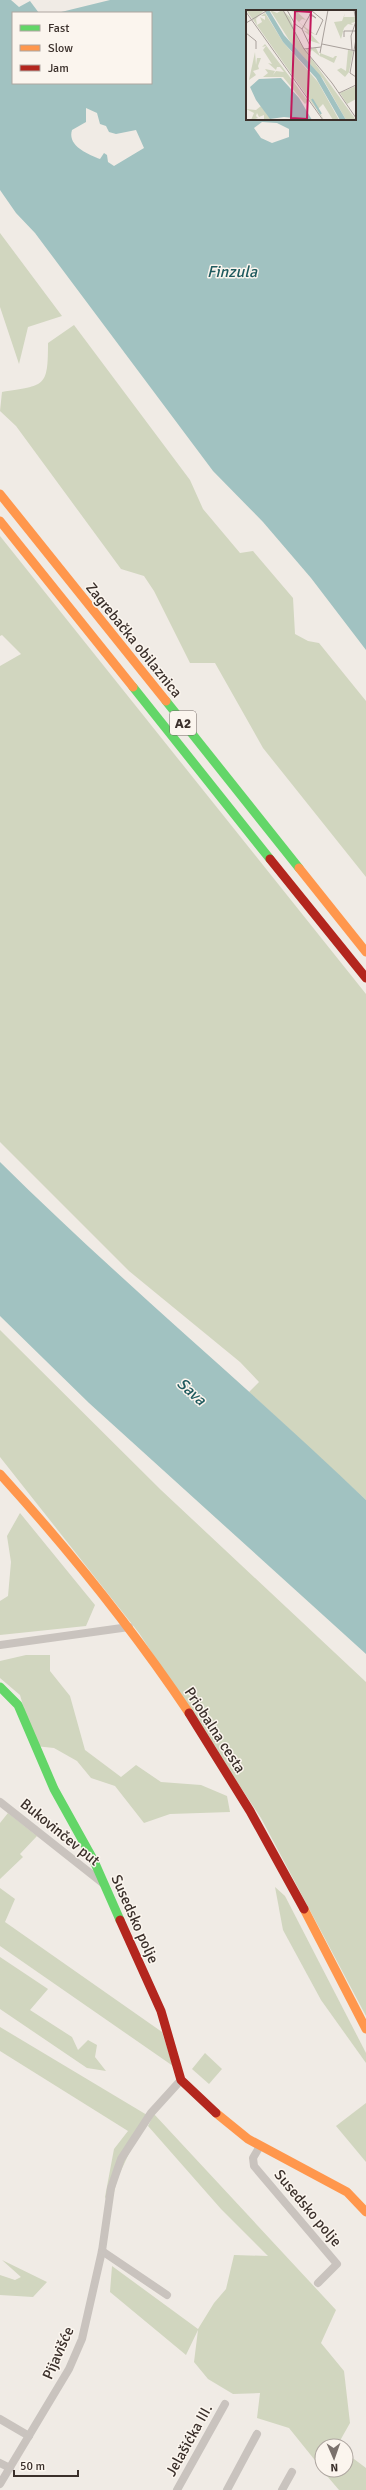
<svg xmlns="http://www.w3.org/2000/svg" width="366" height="2490" viewBox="0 0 366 2490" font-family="Signika,sans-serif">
	<rect width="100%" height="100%" fill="#f0ebe5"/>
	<!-- green -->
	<g fill="#d1d6bf">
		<polygon points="0,233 62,316 28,327 19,364 0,307"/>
		<path d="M 74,325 L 190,480 L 203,509 L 240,553 L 253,551 L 293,598 L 295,634 L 308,641 L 319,643 L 366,701 L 366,877 L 263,748 L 215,663 L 190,663 L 154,591 L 144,576 L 121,569 L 16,426 L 0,411 L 2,392 C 45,385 48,388 48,343 Z"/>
		<polygon points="0,536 366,994 366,1500 249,1392 259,1382 240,1362 129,1271 0,1142 0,666 21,654 2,635 0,636"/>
		<polygon points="0,1330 161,1490 366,1682 366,2016 261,1818 139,1633 0,1457"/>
		<polygon points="20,1513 95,1605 86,1626 0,1635 0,1601 8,1596 11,1562 7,1536"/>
		<polygon points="26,1655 50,1655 50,1671 70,1696 85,1750 121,1777 136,1765 161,1782 201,1785 227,1796 230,1812 170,1814 144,1823 115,1786 91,1778 77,1761 54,1748 35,1746 20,1695 0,1678 0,1661"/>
		<polygon points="8,1813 37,1836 20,1854 23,1857 0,1879 0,1823"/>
		<polygon points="275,1887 285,1896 366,2053 366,2063 321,2000 283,1930"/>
		<polygon points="0,1888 15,1899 5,1922 162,2032 173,2066 0,1946"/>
		<polygon points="0,1957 48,1989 30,2010 72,2037 78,2050 88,2040 97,2045 95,2057 106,2071 87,2068 0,2009"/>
		<polygon points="0,2027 147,2115 118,2177 110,2207 105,2197 114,2149 128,2131 0,2051"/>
		<polygon points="205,2053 222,2069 209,2084 192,2069"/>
		<polygon points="366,2103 366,2162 336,2126"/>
		<polygon points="154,2114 336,2310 321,2343 344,2371 350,2423 337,2446 322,2446 322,2469 289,2428 257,2418 260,2393 233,2394 208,2379 194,2362 198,2330 186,2355 110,2292 112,2266 198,2329 214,2303 226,2289 234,2255 268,2256 221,2209 148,2126"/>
		<polygon points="2,2260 47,2282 33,2297 0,2295 0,2275 15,2280 21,2277"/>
		<polygon points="346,2453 366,2468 366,2490 339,2490 322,2470 346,2470"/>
	</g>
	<!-- water -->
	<g fill="#a1c2c1" fill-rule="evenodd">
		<path d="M 0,0 L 11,0 L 19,7 L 30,1 L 39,13 L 13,13 L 13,83 L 151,83 L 151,13 L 57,13 L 110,0 L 366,0 L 366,650 L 311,578 L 263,522 L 213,471 L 35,233 L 16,213 L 0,190 ZM 247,11 L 355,11 L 355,119 L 247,119 ZM 86,108 L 97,113 L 100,124 L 106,126 L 109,132 L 116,134 L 136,130 L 144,148 L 114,166 L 108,162 L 107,155 L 104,153 L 100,159 C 88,154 67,146 72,130 L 86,122 ZM 262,122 L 277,123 L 289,129 L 289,137 L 272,143 L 261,138 L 254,128 Z"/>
		<path d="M 0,1162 C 118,1279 246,1385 366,1500 L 366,1654 L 89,1403 L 0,1316 Z"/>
	</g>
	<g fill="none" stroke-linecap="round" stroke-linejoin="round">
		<!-- street -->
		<g stroke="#c9c3be" stroke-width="8">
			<polyline points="0,1645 129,1627"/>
			<polyline points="0,1802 104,1884"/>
			<polyline points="260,2146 253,2158 254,2166 337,2264 318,2283"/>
			<polyline points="102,2251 167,2295"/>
			<polyline points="0,2419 29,2436"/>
			<polyline points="0,2463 10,2468"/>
			<polyline points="0,2484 69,2369 82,2339 102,2251 111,2188 121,2159 151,2113 181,2080"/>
			<polyline points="177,2490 225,2404"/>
			<polyline points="227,2490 257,2434"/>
			<polyline points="282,2490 292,2472"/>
		</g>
		<!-- fast -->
		<g stroke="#63d668" stroke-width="9">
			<polyline points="133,687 270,859"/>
			<polyline points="166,701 299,868"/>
			<polyline points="0,1687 18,1705 54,1789 94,1861 120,1920"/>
		</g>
		<!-- slow -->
		<g stroke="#ff974d" stroke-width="9">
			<polyline points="0,494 166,701"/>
			<polyline points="0,521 133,687"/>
			<polyline points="299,868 366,952"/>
			<path d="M 0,1474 C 69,1550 132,1628 189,1713"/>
			<polyline points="304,1909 366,2029"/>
			<polyline points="216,2113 248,2139 347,2192 366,2212"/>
		</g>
		<!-- jam -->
		<g stroke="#b3261e" stroke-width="9">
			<polyline points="270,859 366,978"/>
			<polyline points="189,1713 250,1811 304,1909"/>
			<polyline points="120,1920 161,2011 181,2080 216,2113"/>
		</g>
	</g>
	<g text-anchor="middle" stroke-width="3" stroke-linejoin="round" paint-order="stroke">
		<!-- shield labels -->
		<rect fill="#fbf5ee" stroke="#756b66" stroke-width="1" x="170" y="711" width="26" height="24" rx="3"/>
		<g font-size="14" font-weight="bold" fill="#3b302b">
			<text x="183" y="728">A2</text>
		</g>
		<!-- street labels -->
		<g font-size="15" fill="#3b302b" stroke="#fbf5ee">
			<text transform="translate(134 640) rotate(51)" y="5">Zagrebačka obilaznica</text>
			<text transform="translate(215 1730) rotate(57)" y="5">Priobalna cesta</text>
			<text transform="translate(60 1832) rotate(39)" y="5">Bukovinčev put</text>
			<text transform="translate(135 1919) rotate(66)" y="5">Susedsko polje</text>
			<text transform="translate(308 2208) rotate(50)" y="5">Susedsko polje</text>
			<text transform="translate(58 2353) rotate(-66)" y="5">Pijavišće</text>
			<text transform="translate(189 2440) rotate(-61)" y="5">Jelašićka III.</text>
		</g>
		<!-- water labels -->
		<g font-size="16" font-style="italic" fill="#1f5a5e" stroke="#fbf5ee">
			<text x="232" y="277">Finzula</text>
			<text transform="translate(192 1391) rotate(42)" y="6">Sava</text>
		</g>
	</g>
	<!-- overview -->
	<g transform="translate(246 10)">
		<rect width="110" height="110" fill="#f0ebe5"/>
		<path d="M 0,0 L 18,0 L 10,9 L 11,15 L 16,12 L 14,7 L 19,10 L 19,6 L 15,6 L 19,3 L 37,32 L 72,72 L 93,110 L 87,110 L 77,94 L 72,99 L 78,110 ZM 24,0 L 31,3 L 36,0 L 44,7 L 52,30 L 110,110 L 100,110 L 77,69 L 45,33 ZM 49,0 L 60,10 L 56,9 L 53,12 L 58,17 L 60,14 L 59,17 L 70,25 L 63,22 L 74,34 L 62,30 L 64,26 L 57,20 L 62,22 L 50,9 L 50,3 L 45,1 ZM 99,3 L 98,7 L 109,7 L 109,12 L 105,13 L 107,15 L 102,14 L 98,18 L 95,29 L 88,12 L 96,11 ZM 19,34 L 62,91 L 59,94 L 37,67 L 17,67 L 22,63 L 19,59 L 29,61 L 27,65 L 30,61 L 38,62 L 34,57 L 31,57 L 30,60 L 22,53 L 26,54 L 17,40 L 20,36 L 16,37 ZM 70,38 L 74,46 L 74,43 L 87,48 L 89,46 L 91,46 L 88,53 L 74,46 L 76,48 L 66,40 L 62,44 L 60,39 ZM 102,40 L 107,41 L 103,62 L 99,67 L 91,60 L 95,58 L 100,61 ZM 9,42 L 10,55 L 11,48 L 15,48 L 12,56 L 13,59 L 7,61 L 10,65 L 3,70 ZM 110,76 L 110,89 L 101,94 L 94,83 ZM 15,96 L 25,110 L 18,110 L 18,105 L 13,107 L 11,103 L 10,106 L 12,108 L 5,110 L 8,103 L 0,99 L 10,100 Z" fill="#d1d6bf"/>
		<path d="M 18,0 L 23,0 L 38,25 L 74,65 L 100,110 L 94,110 L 70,68 L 37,32 ZM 35,68 L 53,88 L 66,110 L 38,107 L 24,109 L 10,90 L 4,77 L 13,69 Z" fill="#a1c2c1"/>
		<path fill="none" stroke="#a1c2c1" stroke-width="2" d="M 66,89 L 75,104"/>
		<path fill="none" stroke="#a8a09b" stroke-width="1" d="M 37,0 L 58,39 L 86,73 L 110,108M 41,0 L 49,14 L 56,19 L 65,38M 66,1 L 77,10 L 70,25M 0,2 L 77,110M 63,4 L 70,8 L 64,3M 0,13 L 22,0M 56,19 L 66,1M 0,23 L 10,31 L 10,39M 98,27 L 98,21 L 110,21M 110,29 L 104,63 L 110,67M 76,34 L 110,41M 58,39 L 75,37M 106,40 L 105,26 L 110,11 L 108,0M 74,43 L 82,0M 93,83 L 110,75"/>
		<path fill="#c2185b" fill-opacity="0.15" stroke="#c2185b" stroke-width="2" d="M 49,1 L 65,2 L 61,109 L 45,108 Z"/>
		<rect width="110" height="110" fill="none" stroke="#3b302b" stroke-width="2"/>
	</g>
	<!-- legend -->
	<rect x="12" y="12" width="140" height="72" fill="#fbf5ee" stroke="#aea6a0"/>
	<rect x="20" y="25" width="20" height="6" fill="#63d668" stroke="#aea6a0"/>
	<text x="48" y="32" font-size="12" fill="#3b302b">Fast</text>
	<rect x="20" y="45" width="20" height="6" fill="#ff974d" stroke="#aea6a0"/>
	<text x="48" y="52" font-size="12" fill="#3b302b">Slow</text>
	<rect x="20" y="65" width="20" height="6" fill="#b3261e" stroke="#aea6a0"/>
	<text x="48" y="72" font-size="12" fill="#3b302b">Jam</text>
	<!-- north arrow -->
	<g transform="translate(334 2458) rotate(178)"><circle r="19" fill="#fbf5ee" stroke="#aea6a0"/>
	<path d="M0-3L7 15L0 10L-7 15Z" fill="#7a716c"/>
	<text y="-6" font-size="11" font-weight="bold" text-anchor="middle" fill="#3b302b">N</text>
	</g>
	<!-- scale -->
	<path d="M14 2470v6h64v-6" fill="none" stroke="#3b302b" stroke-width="2"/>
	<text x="20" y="2470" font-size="12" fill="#3b302b" stroke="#fbf5ee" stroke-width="3" paint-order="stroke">50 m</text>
</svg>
